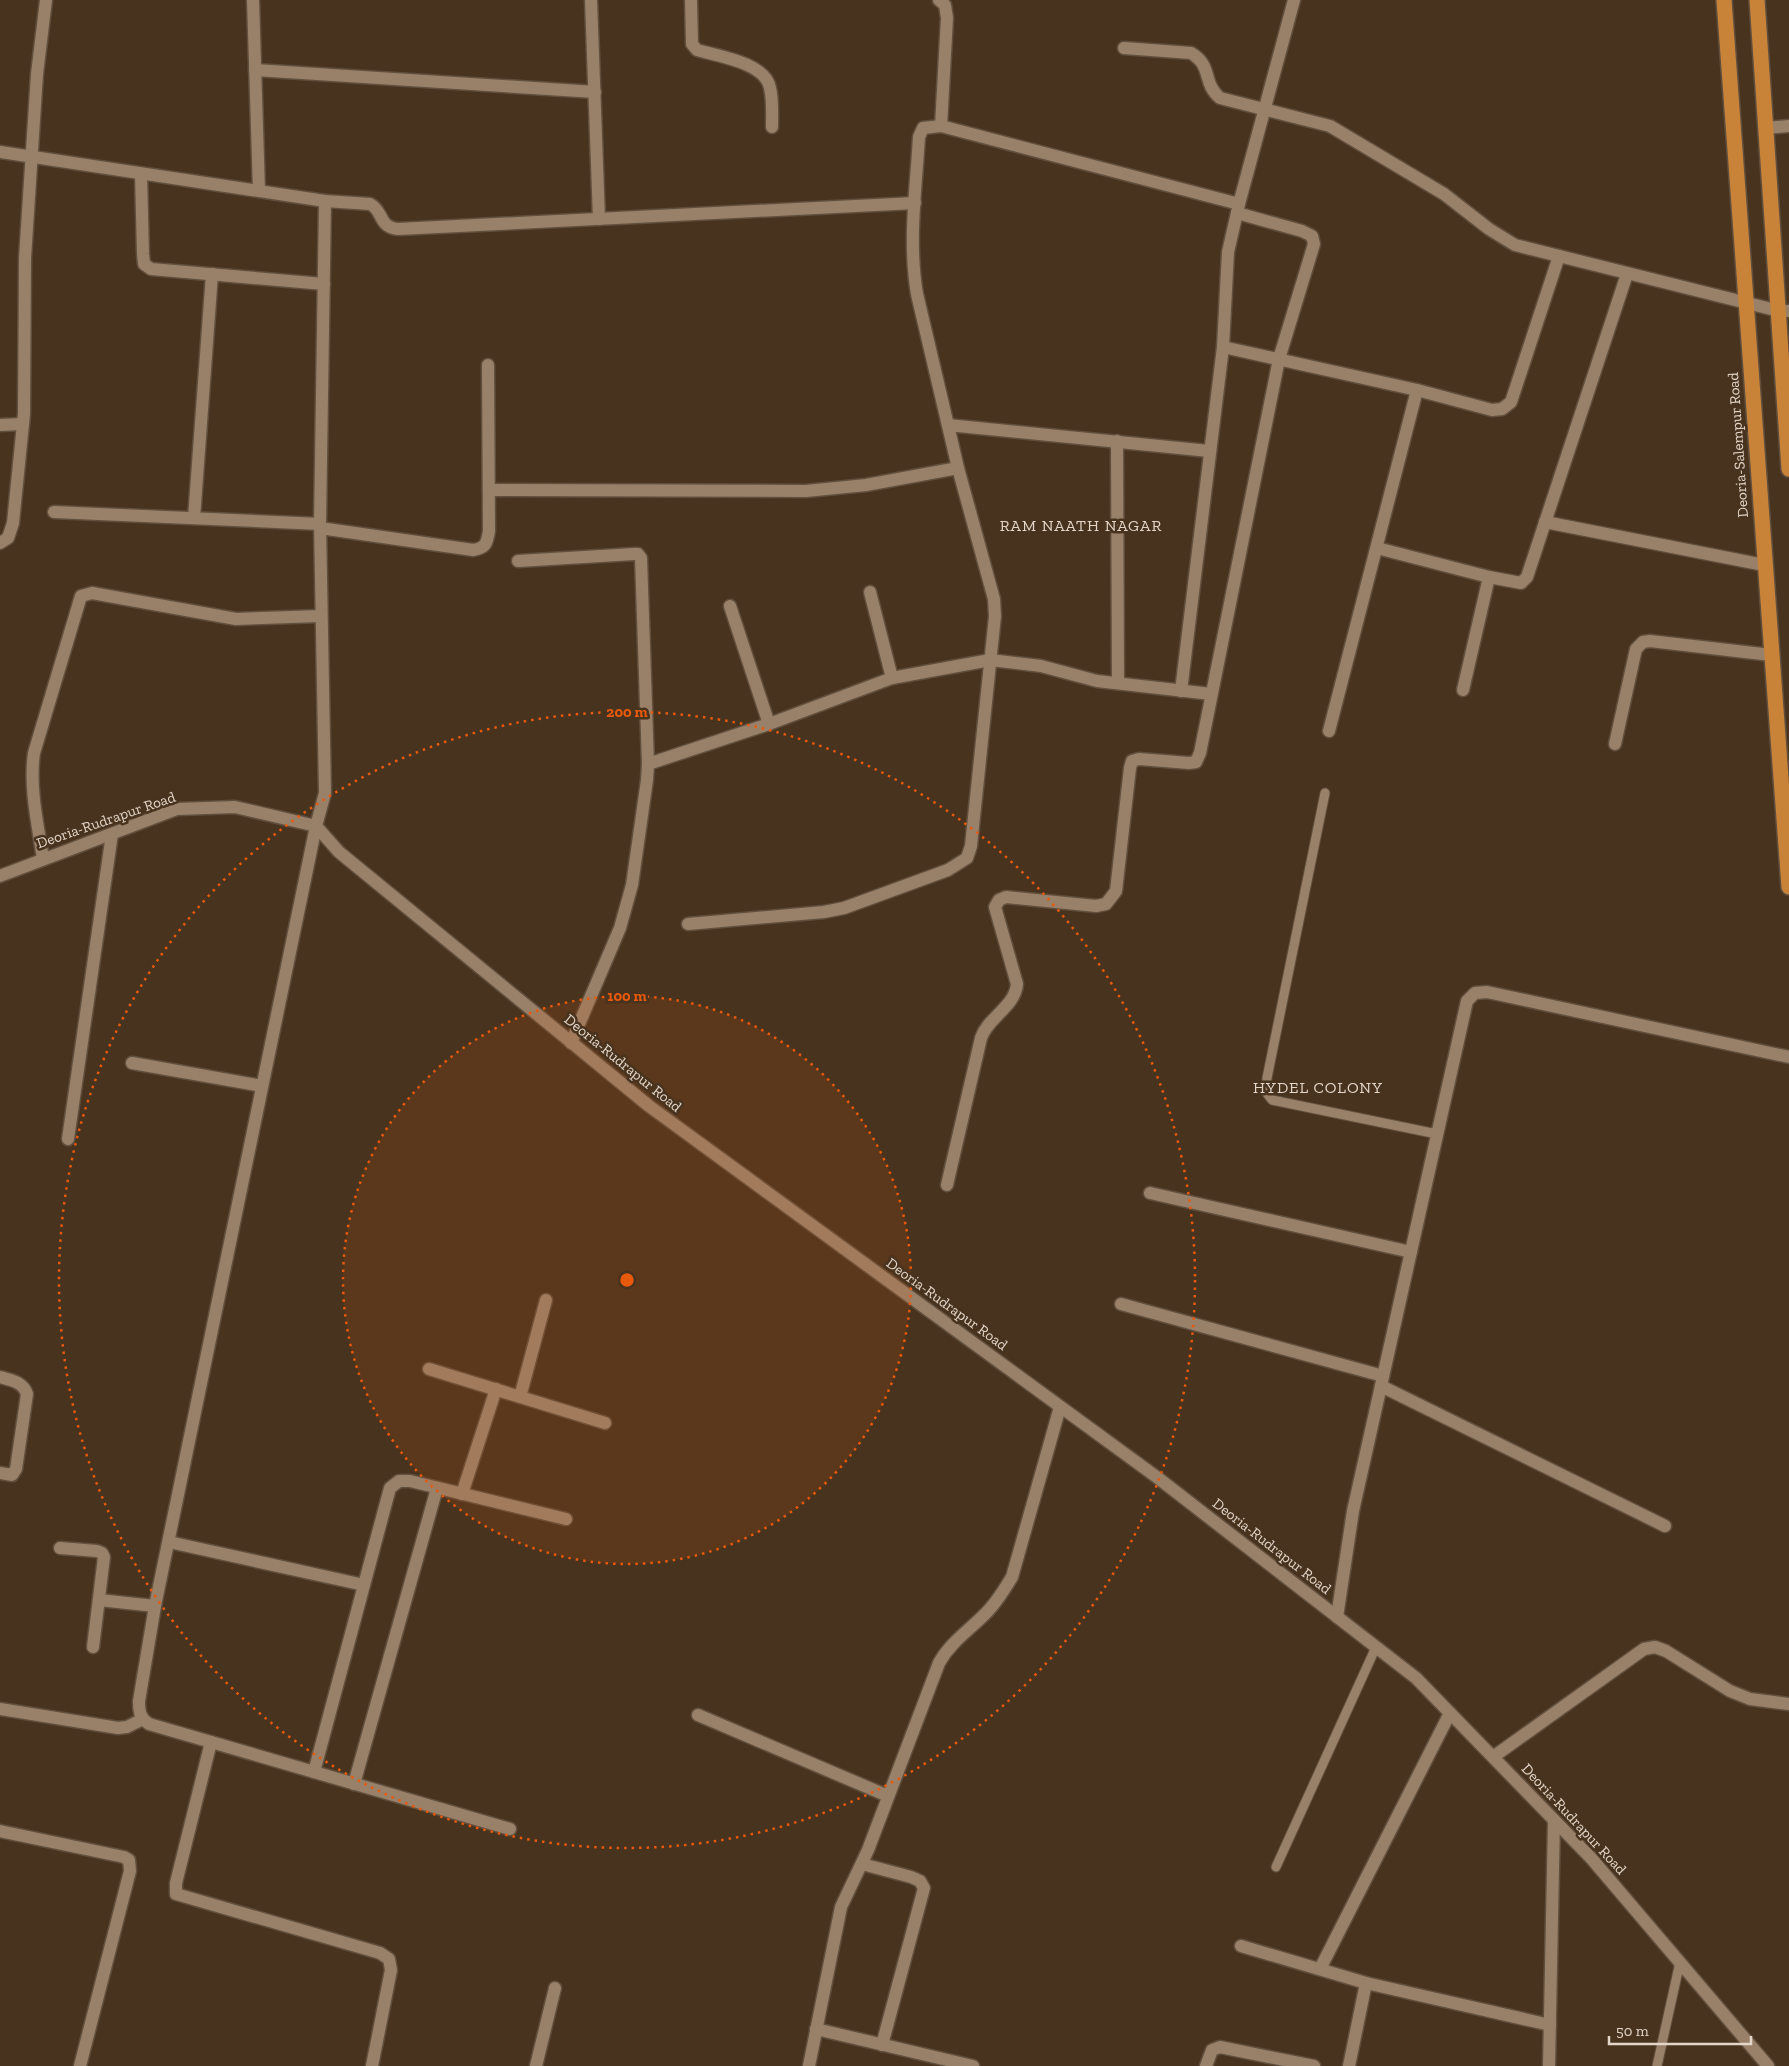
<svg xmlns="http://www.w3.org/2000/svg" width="1789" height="2066" viewBox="0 0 1789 2066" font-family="'Zilla Slab',serif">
	<rect width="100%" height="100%" fill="#48331e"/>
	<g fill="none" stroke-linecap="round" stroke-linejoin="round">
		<defs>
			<g id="lane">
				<polyline points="1325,793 1267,1078 1266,1092 1272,1100 1437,1134"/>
				<polyline points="1276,1867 1376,1647"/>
				<polyline points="1657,2066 1680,1962"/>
			</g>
			<g id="street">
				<polyline points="253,0 259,191"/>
				<polyline points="591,0 599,219"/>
				<path d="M 691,0 L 692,44 L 697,50 C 718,56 766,63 770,88 C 773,100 772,114 772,127"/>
				<polyline points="939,0 945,5 947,18 941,126"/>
				<path d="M 1124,48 L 1191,53 C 1213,66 1202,83 1220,98 L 1330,126 L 1444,194 L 1489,229 L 1515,245 L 1779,311 L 1789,311"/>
				<polyline points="255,70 595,92"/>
				<polyline points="1766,128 1789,126"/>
				<path d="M 0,152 L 325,201 L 320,524 L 325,793 L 316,826 L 155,1606 L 139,1701 C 139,1712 140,1718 149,1724 L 510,1829"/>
				<polyline points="141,174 143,254 144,264 151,269 324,284"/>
				<path d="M 325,201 L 370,204 C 384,211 378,227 398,229 L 915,203"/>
				<polyline points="1223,347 1417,390 1492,410 1502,409 1511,402 1559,256"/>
				<polyline points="0,425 23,424"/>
				<polyline points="948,425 1209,451"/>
				<polyline points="1117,441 1118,683"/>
				<polyline points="489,490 806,491 866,485 958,468"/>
				<polyline points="54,512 320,524"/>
				<polyline points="194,518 212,274"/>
				<polyline points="1545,522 1764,565"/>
				<path d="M 320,528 L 473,550 C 486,548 487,543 489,531 L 488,365"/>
				<polyline points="0,543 8,538 13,523 24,414 25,258 37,74 46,0"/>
				<polyline points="1377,548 1489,577 1521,583 1527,577 1627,274"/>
				<polyline points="518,561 634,554 638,554 641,558 648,764"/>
				<polyline points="870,592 892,678"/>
				<polyline points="730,606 769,724"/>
				<polyline points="1463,690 1489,577"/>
				<polyline points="1181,691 1223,347 1228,252 1239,204 1294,0"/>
				<polyline points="1329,731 1417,390"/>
				<polyline points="1615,744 1636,649 1643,642 1650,641 1771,655"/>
				<path d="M 43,859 C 38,825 29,788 34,753 L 81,596 L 92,593 L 236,619 L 321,616"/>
				<path d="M 688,924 L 824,912 L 844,908 L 948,870 L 967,858 L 971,846 L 995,616 L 994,599 L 958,468 L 917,294 C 908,242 916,189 919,137 L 923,128 L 941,126 L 1239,204"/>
				<polyline points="571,1043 620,928 632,885 647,780 648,764 769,724 892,678 990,660 1041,666 1097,681 1211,694"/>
				<polyline points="132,1063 262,1086"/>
				<polyline points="68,1139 112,834"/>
				<path d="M 947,1185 L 981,1038 C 988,1017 1015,1007 1017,984 L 995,907 L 999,900 L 1006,897 L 1096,906 L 1106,904 L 1116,891 L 1130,768 L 1132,761 L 1139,759 L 1189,763 L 1196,762 L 1200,753 L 1279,359 L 1314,244 L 1312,236 L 1302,231 L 1237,213"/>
				<polyline points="1150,1193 1411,1252"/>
				<polyline points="1121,1304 1383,1376"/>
				<polyline points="429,1369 605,1423"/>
				<path d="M 0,1377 C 11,1380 23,1382 27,1394 L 16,1469 L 12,1475 L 0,1473"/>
				<polyline points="1381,1386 1665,1526"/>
				<polyline points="520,1397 546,1300"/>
				<polyline points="462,1494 496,1389"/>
				<polyline points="169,1542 364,1585"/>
				<polyline points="60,1548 97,1551 102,1553 104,1557 93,1647"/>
				<polyline points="99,1600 155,1606"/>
				<polyline points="1337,1617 1353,1511 1467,1001 1475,993 1487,992 1789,1057"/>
				<polyline points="0,1709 118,1728 127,1727 143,1719"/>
				<polyline points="698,1715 888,1796"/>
				<polyline points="211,1742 176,1883 176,1894 380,1953 389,1959 391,1970 372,2066"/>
				<polyline points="1493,1757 1644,1649 1655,1647 1666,1651 1730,1691 1750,1699 1789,1704"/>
				<polyline points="314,1772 390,1488 399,1481 410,1481 566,1519"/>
				<polyline points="354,1784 437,1488"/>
				<polyline points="0,1831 124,1857 129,1860 130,1871 80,2066"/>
				<polyline points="862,1864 911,1877 920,1881 924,1888 882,2045"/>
				<polyline points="1241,1946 1366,1983 1550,2025"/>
				<polyline points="1320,1969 1450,1713"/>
				<polyline points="816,2029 973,2066"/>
				<polyline points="536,2066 555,1988"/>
				<path d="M 809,2066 L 841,1907 L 868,1850 L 939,1663 C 950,1643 968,1631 984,1615 C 996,1604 1004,1590 1012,1577 L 1060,1407"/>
				<polyline points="1206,2066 1212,2050 1220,2047 1314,2066"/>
				<polyline points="1349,2066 1366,1983"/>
				<polyline points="1549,2066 1554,1820"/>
			</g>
			<polyline id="secondary" points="0,876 177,809 235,807 316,826 339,852 649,1106 1158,1478 1416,1678 1591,1858 1768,2066"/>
			<g id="highway">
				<polyline points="1724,0 1789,887"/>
				<polyline points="1757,0 1789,469"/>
			</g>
		</defs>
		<!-- lane casing -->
		<use href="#lane" stroke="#614f3d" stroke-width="11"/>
		<!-- street casing -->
		<use href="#street" stroke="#614f3d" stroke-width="15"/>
		<!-- secondary casing -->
		<use href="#secondary" stroke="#614f3d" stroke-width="15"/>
		<!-- highway casing -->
		<use href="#highway" stroke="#614f3d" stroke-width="18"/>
		<!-- lane -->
		<use href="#lane" stroke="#998069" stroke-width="9"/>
		<!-- street -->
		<use href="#street" stroke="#998069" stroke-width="12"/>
		<!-- secondary -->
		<use href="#secondary" stroke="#998069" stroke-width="12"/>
		<!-- highway -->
		<use href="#highway" stroke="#c98339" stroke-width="15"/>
	</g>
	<!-- distance rings -->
	<circle cx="627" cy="1280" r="284" fill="#e8590c" fill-opacity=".12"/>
	<g fill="none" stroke="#e8590c" stroke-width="2.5" stroke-dasharray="2.5 5">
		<circle cx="627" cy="1280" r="284"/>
		<circle cx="627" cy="1280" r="568"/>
	</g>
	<g text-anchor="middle" stroke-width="5" stroke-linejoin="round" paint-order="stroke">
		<!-- street labels -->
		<g font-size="15" fill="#e3d6c9" stroke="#48331e">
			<text transform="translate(1738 445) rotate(-94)" y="5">Deoria-Salempur Road</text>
			<text transform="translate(106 820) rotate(-19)" y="5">Deoria-Rudrapur Road</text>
			<text transform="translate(623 1063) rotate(39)" y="5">Deoria-Rudrapur Road</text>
			<text transform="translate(947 1304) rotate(36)" y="5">Deoria-Rudrapur Road</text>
			<text transform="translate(1272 1546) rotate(38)" y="5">Deoria-Rudrapur Road</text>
			<text transform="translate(1574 1819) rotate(47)" y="5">Deoria-Rudrapur Road</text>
		</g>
		<!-- neighbourhood labels -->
		<g font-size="16" letter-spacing="1" fill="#e3d6c9" stroke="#48331e">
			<text x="1081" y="531">RAM NAATH NAGAR</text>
			<text x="1318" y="1093">HYDEL COLONY</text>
		</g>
	</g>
	<circle cx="627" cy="1280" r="8" fill="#e8590c" stroke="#48331e" stroke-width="2.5"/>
	<g font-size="15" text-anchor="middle" font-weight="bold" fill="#e8590c" stroke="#48331e" stroke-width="5" stroke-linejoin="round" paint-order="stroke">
		<text x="627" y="717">200 m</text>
		<text x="627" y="1001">100 m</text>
	</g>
	<!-- scale -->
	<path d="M1609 2036v8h142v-8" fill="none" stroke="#e3d6c9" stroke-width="2.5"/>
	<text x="1616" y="2036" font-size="15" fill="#e3d6c9" stroke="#48331e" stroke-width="4" paint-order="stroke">50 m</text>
</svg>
